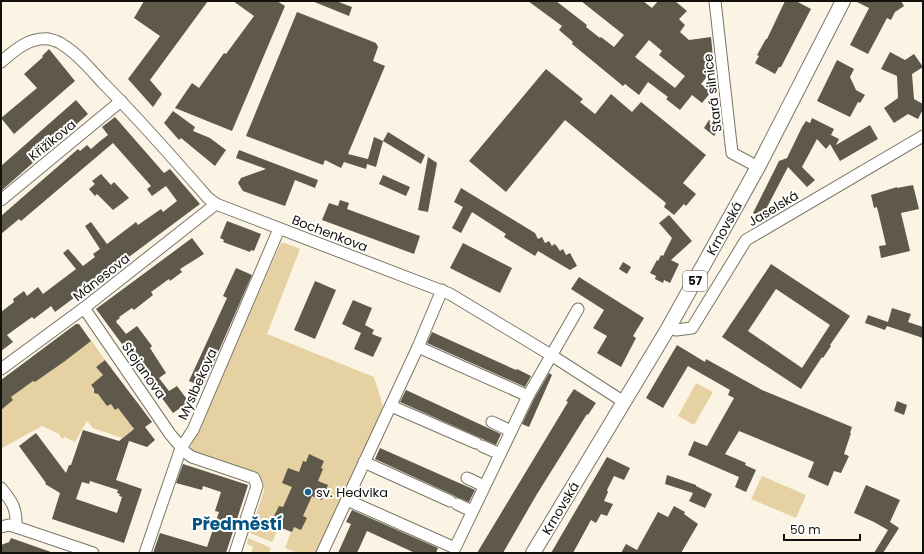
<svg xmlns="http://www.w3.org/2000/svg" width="924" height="554" viewBox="0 0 924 554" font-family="Poppins,sans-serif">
	<rect width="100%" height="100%" fill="#fbf4e4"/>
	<!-- green -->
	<g fill="#e5d1a2">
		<polygon points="281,243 285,243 300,249 267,334 374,377 383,406 381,428 375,425 317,553 297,553 285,548 291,532 279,527 272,542 250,533 264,491 263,483 259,476 189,450"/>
		<path d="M 91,340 L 105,360 L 96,367 L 100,371 L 109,365 L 112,368 L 91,385 L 95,393 L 97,393 L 107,406 L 111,403 L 115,409 C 123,404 130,405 137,401 L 142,409 L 127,419 L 135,431 L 131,431 L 122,438 L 93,428 L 87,421 L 75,442 L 65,437 L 62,439 L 59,434 L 42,426 L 2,448 L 1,447 L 1,404 L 9,403 L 13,400 L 11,397 L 33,380 L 34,382 L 74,354 L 73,352 L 81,348 Z"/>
		<polygon points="696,383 713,392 694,425 678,416"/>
		<polygon points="762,476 806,495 796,518 751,499"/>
		<polygon points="248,538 271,548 269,553 251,553 253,547 247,544"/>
	</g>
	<!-- building -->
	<g fill="#5f594c" fill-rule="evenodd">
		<polygon points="144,1 208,1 150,80 162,94 153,107 128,79 160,36 134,18"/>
		<polygon points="233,1 277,1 285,6 232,131 175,108 192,83 199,88 224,53 226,54 254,16"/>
		<polygon points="312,1 336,1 352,7 349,16"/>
		<path d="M 528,1 L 556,1 L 587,25 L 586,27 L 600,38 L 601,37 L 614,47 L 624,35 L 581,1 L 643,1 L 652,8 L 658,1 L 675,1 L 687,11 L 679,19 L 685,25 L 680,32 L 689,40 L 711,37 L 714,68 L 701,84 L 711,92 L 702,103 L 692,95 L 680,110 L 666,99 L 668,97 L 648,82 L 639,95 L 625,84 L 623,86 L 572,44 L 573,42 L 559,30 L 562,26 ZM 649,40 L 662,51 L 659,55 L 685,76 L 675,88 L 635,57 Z"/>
		<polygon points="785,1 796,1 811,9 781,67 779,67 775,74 755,63 759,56 757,55 766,39 767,39"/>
		<polygon points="855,1 901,1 904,6 895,12 891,20 887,18 868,54 850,45 869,8"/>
		<polygon points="297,12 376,43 378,47 373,61 385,66 348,154 368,159 374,137 383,141 388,132 425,155 421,164 383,141 376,167 367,164 366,169 344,162 341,168 325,160 323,165 246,136"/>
		<polygon points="49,49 75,81 14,134 1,118 37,88 24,74 43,57 42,56"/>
		<polygon points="890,52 905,60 914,54 923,67 912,74 914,99 923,104 923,109 918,119 908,114 894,123 884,108 898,98 897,76 881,69"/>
		<polygon points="837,60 854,69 850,77 856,90 865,95 860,103 858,102 850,117 817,101"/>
		<polygon points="546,69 583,99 580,102 595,114 611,94 632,112 641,102 706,155 683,183 696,194 686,206 684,204 674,215 664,207 666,203 565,120 506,192 469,161"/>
		<polygon points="76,100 88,114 1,191 1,166"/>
		<polygon points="173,111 195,127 193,131 210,138 226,150 215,166 181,138 179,140 164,123"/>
		<polygon points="115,117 164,173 170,169 200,204 55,312 51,306 34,319 32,317 7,335 13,342 1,351 1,312 14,302 13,299 24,291 27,296 38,287 43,294 76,269 63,253 68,249 83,266 95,257 93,254 100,249 85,226 91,222 107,244 136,222 138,225 161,209 163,212 177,201 166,186 152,196 147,189 151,186 113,143 21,221 19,219 1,234 1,216 78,149 80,151 87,145 91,149 99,142 108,135 102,127"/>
		<polygon points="812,118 834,129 831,135 839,139 836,145 870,125 878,139 840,161 830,144 826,149 817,139 802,167 815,180 807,187 788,167 764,213 762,212 760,217 753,213 779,161 787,158 802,127 806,121 810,123"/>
		<polygon points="709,120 720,128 714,136 704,128"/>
		<polygon points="239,150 318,180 315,188 295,180 285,206 243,191 238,183 241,178 266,169 236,158"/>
		<polygon points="428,157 437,163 428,212 418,210"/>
		<polygon points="101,174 111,185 114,182 129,198 113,210 97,194 95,196 89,189 95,184 92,181"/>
		<polygon points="383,175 410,187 406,196 379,184"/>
		<polygon points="913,185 919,209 901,213 910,251 881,258 879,246 886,245 877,207 874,208 871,195 897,187 897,188"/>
		<polygon points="461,188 535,233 538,239 542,237 545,243 549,241 552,246 554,244 556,245 560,251 563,249 566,255 570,253 577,266 570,270 538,251 535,256 504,237 506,234 472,212 461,233 452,228 463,207 454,202"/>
		<polygon points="340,200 349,203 347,209 420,236 414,254 322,220 329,203 338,206"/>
		<polygon points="669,215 692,241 671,260 679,264 670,283 664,280 663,283 655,279 656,276 650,273 657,260 658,261 661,255 663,256 672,238 659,223"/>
		<polygon points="227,221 261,234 254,251 251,250 250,252 223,242 224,240 220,238"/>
		<polygon points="192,238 204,254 180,269 182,272 170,281 169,279 151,292 153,295 134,310 132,308 119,317 120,318 116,321 117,322 116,323 118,324 126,334 137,326 152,346 150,348 166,373 159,378 169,391 177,386 189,402 173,413 96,309"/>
		<polygon points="463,243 512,268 500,293 450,268"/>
		<polygon points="623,262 631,267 627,274 619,269"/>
		<path d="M 771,264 L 850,316 L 830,345 L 831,346 L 823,358 L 822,357 L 801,389 L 722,337 ZM 776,289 L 830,325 L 802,368 L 748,331 Z"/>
		<polygon points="236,268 252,275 203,387 189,381 227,298 223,296"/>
		<polygon points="579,277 644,318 633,336 636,338 621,367 597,353 607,336 593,328 604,310 571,289"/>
		<polygon points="315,281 336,290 315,339 294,330"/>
		<polygon points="353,300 372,308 365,325 374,330 372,334 382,338 373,357 354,349 361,333 342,324"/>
		<polygon points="892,308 911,314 908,322 923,327 923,338 887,326 885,330 865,323 868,315 888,322"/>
		<polygon points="76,324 79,324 91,341 65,361 35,382 33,381 11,397 13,400 1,410 1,380"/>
		<polygon points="432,332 516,370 517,369 531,376 525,387 427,343"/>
		<polygon points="677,345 705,362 706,359 762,390 852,427 850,433 851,433 844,454 849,456 841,473 834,471 828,486 808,477 814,462 739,431 725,454 746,463 745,465 756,470 746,492 735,487 739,477 688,455 694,441 707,446 734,398 728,395 730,390 688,366 663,408 646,398"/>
		<path d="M 105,360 L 152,422 L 145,427 L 155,440 L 147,447 L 129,441 L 116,480 L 142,489 L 124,543 L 52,519 L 60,493 L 45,484 L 46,483 L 19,446 L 36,433 L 66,473 L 69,465 L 71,465 L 83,430 L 119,441 L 134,429 L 118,408 L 115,410 L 111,404 L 107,406 L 98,394 L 94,393 L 94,389 L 91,385 L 103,375 L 96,367 ZM 90,481 L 118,490 L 117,493 L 120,494 L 119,496 L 122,497 L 117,513 L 76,499 L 82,482 L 89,484 Z"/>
		<polygon points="549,373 552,375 529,427 522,424 534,399"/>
		<polygon points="574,389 596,403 588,415 587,414 537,494 503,553 477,553 568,402 566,401"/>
		<polygon points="406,390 501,434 496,445 400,402"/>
		<polygon points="897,401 907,405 904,415 894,411"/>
		<polygon points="380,448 475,490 469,502 456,497 453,495 375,459"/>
		<polygon points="309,454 324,461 321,468 323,469 318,481 328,485 322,500 312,496 303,516 307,518 301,530 294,527 292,532 279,527 281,522 273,518 279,506 283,507 292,487 282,483 288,468 299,472 303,461 306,462"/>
		<polygon points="607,457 630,468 624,480 614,476 607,490 608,492 604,501 613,504 607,516 601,514 596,523 591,520 573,553 551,553"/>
		<polygon points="183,464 248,485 226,553 153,553 160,533 207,547 219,512 215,511 221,492 203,486 202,490 176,483"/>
		<polygon points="667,475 696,485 696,486 712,494 705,508 689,501 693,493 665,484"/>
		<polygon points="866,485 900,500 890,522 899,528 883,553 874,553 888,530 874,522 854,513"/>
		<polygon points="674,506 685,512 684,514 698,524 681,553 621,553 626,544 637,550 658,512 668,517"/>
		<polygon points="352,510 438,548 436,553 415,553 367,531 357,553 338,553 351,524 346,522"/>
		<polygon points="11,538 51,552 51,553 1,553 1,545 9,542"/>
	</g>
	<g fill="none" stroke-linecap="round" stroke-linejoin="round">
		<defs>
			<g id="minor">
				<polyline points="715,1 732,153 758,167"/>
				<path d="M 1,62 C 15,50 29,37 49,39 C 53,40 60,42 63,45 C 78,54 91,70 103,83 C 140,120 174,159 208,198 L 216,204 L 450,294 L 551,355 L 624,402"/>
				<polyline points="1,200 121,101"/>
				<polyline points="84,308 170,434 186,453 192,457 254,478 257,486 235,553"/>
				<polyline points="669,327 676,330 692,328 746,240 923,136"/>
				<polyline points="418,347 528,396"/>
				<polyline points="1,369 84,308 216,204"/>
				<polyline points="391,406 476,443"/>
				<polyline points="492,422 511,431"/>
				<polyline points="482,446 500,454"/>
				<polyline points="364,462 450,501"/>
				<polyline points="467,478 484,486"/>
				<path d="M 1,488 C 12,502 17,508 16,527"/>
				<polyline points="347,500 455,548 528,396 578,309"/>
				<polyline points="457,504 472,511"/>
				<polyline points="1,527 9,525 16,527 93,553"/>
				<polyline points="145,553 181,448 193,430 279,229"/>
				<polyline points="322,553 418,347 442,290"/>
			</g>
			<polyline id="major" points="533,553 669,327 758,167 843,1"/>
		</defs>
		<!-- minor casing -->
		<use href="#minor" stroke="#7b7567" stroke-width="13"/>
		<!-- major casing -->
		<use href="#major" stroke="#7b7567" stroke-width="16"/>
		<!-- minor -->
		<use href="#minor" stroke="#fff" stroke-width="11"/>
		<!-- major -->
		<use href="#major" stroke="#fff" stroke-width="14"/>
	</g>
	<!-- markers -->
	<circle fill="#146496" stroke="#fff" stroke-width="1.5" cx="308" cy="492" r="4"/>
	<g text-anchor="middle" stroke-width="4" stroke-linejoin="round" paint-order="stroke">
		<!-- shield labels -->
		<rect fill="#fff" stroke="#5a5855" stroke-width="1" x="683" y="271" width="24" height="20" rx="3"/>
		<g font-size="12" font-weight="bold" fill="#13110c">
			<text x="695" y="285">57</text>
		</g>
		<!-- street labels -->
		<g font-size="13" fill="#13110c" stroke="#fff">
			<text transform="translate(712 93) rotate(-97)" y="5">Stará silnice</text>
			<text transform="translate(52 140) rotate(-39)" y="5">Křižíkova</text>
			<text transform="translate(773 208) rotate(-31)" y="5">Jaselská</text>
			<text transform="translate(724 228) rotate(-61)" y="5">Krnovská</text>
			<text transform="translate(330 233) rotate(21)" y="5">Bochenkova</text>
			<text transform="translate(101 277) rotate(-38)" y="5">Mánesova</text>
			<text transform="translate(144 370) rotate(55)" y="5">Stojanova</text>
			<text transform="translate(197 384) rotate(-66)" y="5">Myslbekova</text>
			<text transform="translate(560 508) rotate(-59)" y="5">Krnovská</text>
		</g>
		<!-- poi labels -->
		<g font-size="13" fill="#13110c" stroke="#fff" text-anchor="start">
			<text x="316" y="497">sv. Hedvika</text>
		</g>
		<!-- district labels -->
		<g font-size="17" font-weight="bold" fill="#055380" stroke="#fff">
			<text x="237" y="530">Předměstí</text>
		</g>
	</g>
	<!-- border -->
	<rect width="924" height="554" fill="none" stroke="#13110c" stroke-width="4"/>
	<!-- scale -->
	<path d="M784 534v6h76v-6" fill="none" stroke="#13110c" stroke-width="2"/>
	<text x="790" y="534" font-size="12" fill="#13110c" stroke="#ffffff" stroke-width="3" paint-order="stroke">50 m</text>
</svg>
